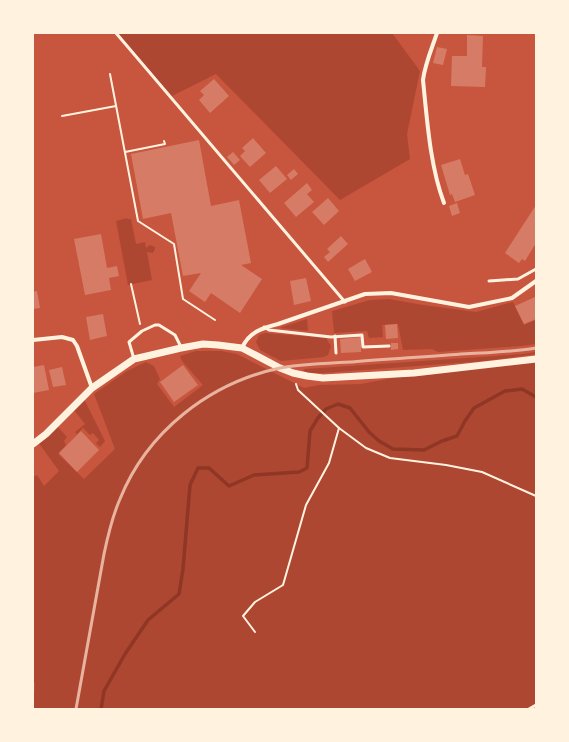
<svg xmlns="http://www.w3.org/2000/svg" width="569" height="742" viewBox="0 0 569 742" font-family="'Open Sans',sans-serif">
	<rect width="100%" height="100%" fill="#c8553d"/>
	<!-- green -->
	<g fill="#ae4732">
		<polygon points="117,33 392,33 420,71 407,134 410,159 340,200 216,74 172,96"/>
		<polygon points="127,218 127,219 131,219 136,244 145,242 146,248 150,245 155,247 155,249 153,253 147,252 152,280 128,285 116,221"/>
		<polygon points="389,299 423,305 476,312 513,302 524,325 536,320 536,344 521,346 438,352 432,349 403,350 398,324 382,325 383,337 369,338 367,331 334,333 332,311 370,300"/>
		<polygon points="307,319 308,331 280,328 282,327"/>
		<polygon points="265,333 326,338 331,346 328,355 324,357 281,361 260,350 256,342 259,335"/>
		<polygon points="196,351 221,351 237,354 304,388 319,385 361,384 414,374 536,360 536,704 528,709 33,709 35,683 33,682 33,477 37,475 44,486 59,471 38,442 56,425 67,437 64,441 66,445 58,454 84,479 115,449 94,394 127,371 146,362 154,366 160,379 157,384 174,407 203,385 182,361 180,356"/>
		<polygon points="536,352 536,354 485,361 323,373 309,373 303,371 305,369 523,354"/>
		<polygon points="84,399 105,441 100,447 96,443 99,440 93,433 90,435 83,428 77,434 75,432 85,424 73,409"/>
	</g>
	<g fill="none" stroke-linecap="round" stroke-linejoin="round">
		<!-- stream -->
		<polyline stroke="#8f3625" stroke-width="3.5" points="101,709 104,691 125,654 148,620 179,594 183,569 190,485 198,468 209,468 229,486 254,475 299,472 307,468 310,431 318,418 326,409 338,404 350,408 369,432 379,441 393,449 424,450 442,441 457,436 465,421 474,408 505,391 522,389 536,397"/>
	</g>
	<!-- building -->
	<g fill="#d67c66">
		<polygon points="467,35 483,36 482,67 486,67 485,87 451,86 452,56 467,56"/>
		<polygon points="437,47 447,49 443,65 433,63"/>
		<polygon points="214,79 229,96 210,113 199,100 204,95 200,91"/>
		<polygon points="253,138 266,153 250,167 240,156 245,151 242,148"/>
		<polygon points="199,140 211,206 239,200 251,263 241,265 262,279 240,313 211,293 205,302 189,291 201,273 183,276 171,213 143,219 131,154"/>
		<polygon points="233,152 240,160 234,165 227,157"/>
		<polygon points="460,159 465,175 468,174 475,195 455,202 452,194 450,195 441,165"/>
		<polygon points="276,166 287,179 270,193 259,180"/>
		<polygon points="294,169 298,174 291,180 287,175"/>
		<polygon points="307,183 312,190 307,194 314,202 296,217 284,203"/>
		<polygon points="328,198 339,211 324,225 312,212"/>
		<polygon points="457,203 460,213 452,216 449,206"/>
		<polygon points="536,205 536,243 525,261 522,259 519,263 505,253"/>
		<polygon points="101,234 107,268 117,266 119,276 109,278 111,290 85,295 74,239"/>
		<polygon points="341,236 348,244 328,262 324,257 330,252 327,249"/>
		<polygon points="365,259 372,272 355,281 348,269"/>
		<polygon points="306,278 311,301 294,305 290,281"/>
		<polygon points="37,291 40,308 33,309 33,292"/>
		<polygon points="535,297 536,319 524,324 515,306"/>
		<polygon points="103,314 107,336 90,340 86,317"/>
		<polygon points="397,324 398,338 386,339 385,325"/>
		<polygon points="361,337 361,352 341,353 340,339"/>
		<polygon points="391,343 398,343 398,349 391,350"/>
		<polygon points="44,365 49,390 33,393 33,367"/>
		<polygon points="183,365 198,385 174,402 160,382"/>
		<polygon points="62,367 66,385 53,387 49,370"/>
		<polygon points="81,431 99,450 77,472 59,453"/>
	</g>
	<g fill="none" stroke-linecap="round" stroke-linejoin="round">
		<!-- path -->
		<g stroke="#fff3e0" stroke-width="2">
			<polyline points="33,33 34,33"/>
			<polyline points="110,74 138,221 174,244 183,299 215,320"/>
			<polyline points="62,116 116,106"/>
			<polyline points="125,152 165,144 164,141"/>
			<polyline points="131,284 140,324"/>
			<polyline points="296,384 298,390 339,428 366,448 390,458 446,465 482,472 536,496"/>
			<polyline points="255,632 243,616 255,602 283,585 306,505 329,463 339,428"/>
		</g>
		<!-- service -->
		<g stroke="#fff3e0" stroke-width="3">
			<polyline points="116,33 345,302"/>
			<polyline points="489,281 518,279 536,269"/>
			<polyline points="264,327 269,330 331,337 362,335 363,347 389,346"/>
			<polyline points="335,336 336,353"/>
			<polyline points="134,359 129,342 142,331 155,325 159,325 175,335 181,347"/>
			<polyline points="529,709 536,705"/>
		</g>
		<!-- minor -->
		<g stroke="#fff3e0" stroke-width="4">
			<path d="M 437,33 C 432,48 425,64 423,80 C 427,119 430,166 444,203"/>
			<polyline points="33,340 62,337 73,340 77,346 92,388"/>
			<path d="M 242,348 C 249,332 262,328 278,324 L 365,294 L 391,293 L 469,307 L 512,298 L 536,281"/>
		</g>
		<!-- tertiary -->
		<polyline stroke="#fff3e0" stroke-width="7" points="33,444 46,434 92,388 134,359 181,348 203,344 218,345 242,348 280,368 293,373 307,376 323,378 414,373 536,359"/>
		<!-- rail -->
		<path stroke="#e9b49f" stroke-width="3" d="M 76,709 L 104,554 C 108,535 112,517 120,499 C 147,432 209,383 280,368 C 303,364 328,363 352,362 C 388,359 424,357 461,354 C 486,353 511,352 536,348"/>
	</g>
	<!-- border -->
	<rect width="569" height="742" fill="none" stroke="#fff3e0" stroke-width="68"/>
</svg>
